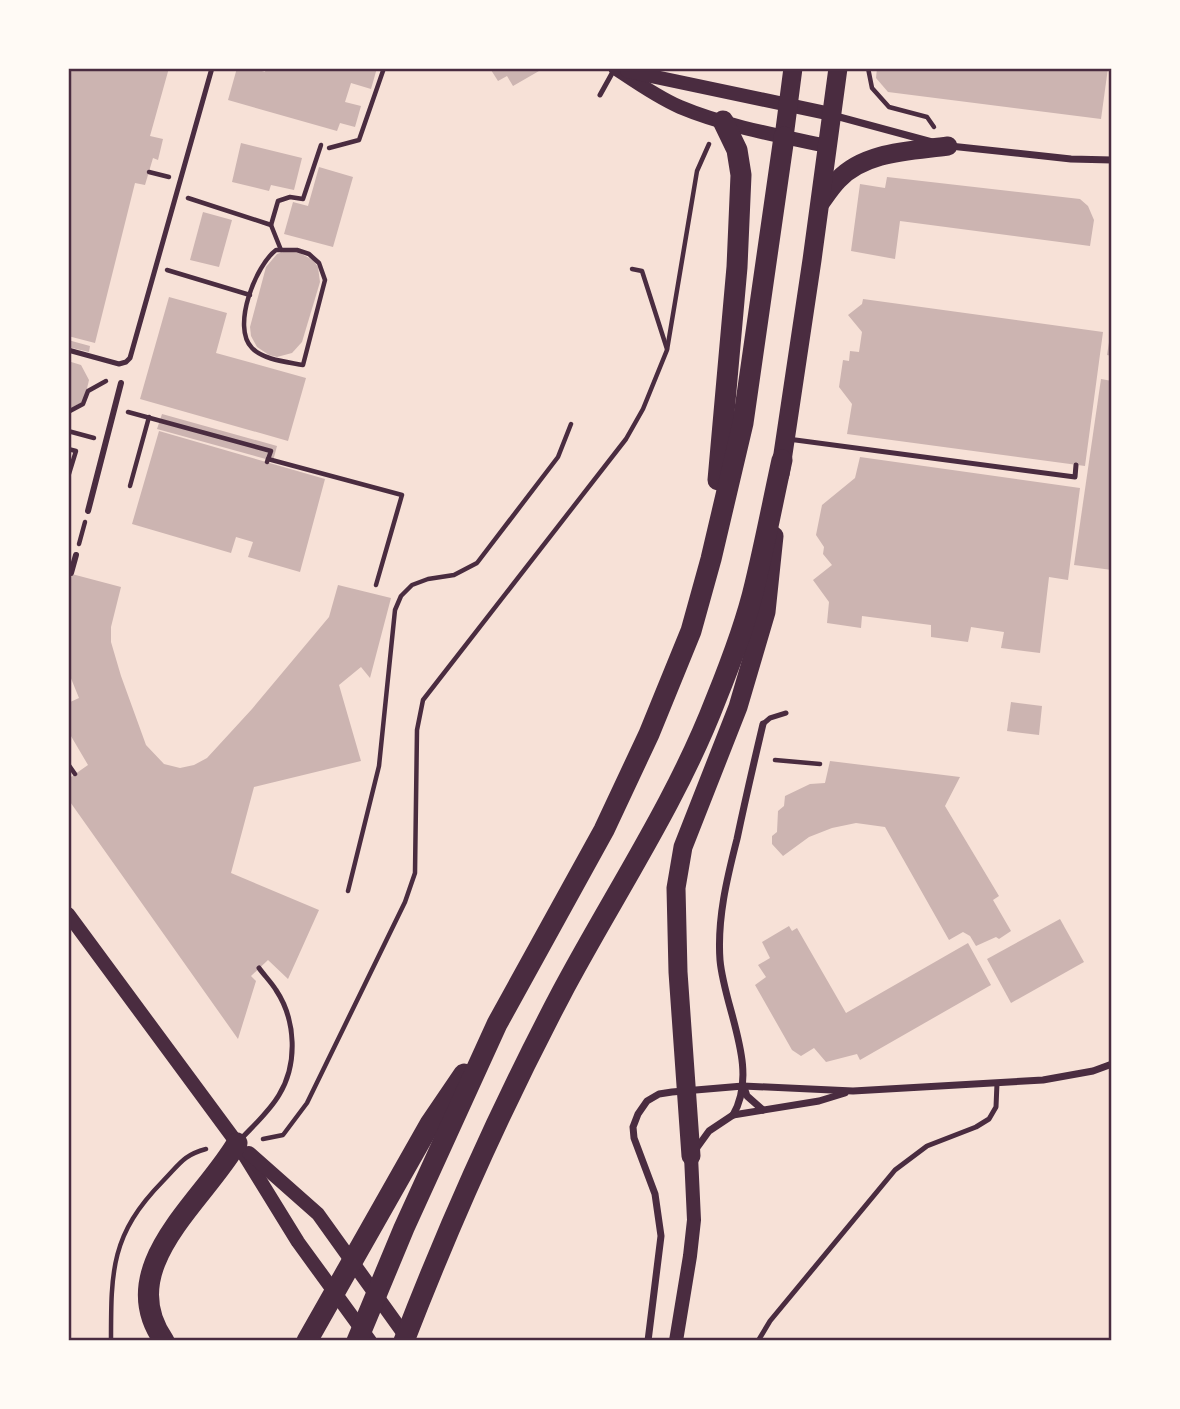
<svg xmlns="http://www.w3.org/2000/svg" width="1180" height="1409" viewBox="0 0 1180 1409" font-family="'Archivo Narrow',sans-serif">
	<rect width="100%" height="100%" fill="#f7e1d7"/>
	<!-- building -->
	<g fill="#ccb4b1">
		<polygon points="68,68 169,68 150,136 163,139 158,160 153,158 145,185 135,183 95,343 68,336"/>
		<polygon points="237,68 252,68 265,72 266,68 377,68 371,89 351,83 345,102 361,106 355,127 340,123 337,131 228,100"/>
		<polygon points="495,68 538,68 539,71 513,86 507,76 498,81 491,70"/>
		<polygon points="877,68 1108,68 1101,119 888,92 876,78"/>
		<polygon points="241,143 302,158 294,190 271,185 269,191 232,182"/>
		<polygon points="319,167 353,177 333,247 284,234 293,202 308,206"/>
		<polygon points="887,177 1080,199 1088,206 1094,220 1090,246 900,221 895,259 851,251 860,184 885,188"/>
		<polygon points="203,212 232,220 219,267 190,260"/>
		<polygon points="286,251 296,251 313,260 318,267 320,282 302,342 292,353 277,357 269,355 257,347 251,336 250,327 266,267 277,254"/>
		<polygon points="169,297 227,313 216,353 306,378 288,441 140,399"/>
		<polygon points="863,299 1103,332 1085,466 847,434 852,404 839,387 843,360 849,361 850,351 859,352 862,332 848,315 862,304"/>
		<polygon points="1110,336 1112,336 1112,356 1107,355"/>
		<polygon points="68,340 90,346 89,352 68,347"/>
		<polygon points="68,361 81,365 89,380 84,401 68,410"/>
		<polygon points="1101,379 1112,381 1112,570 1074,565"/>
		<polygon points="162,414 277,446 273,461 157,429"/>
		<polygon points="159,431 325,479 300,572 248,557 253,542 236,537 231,553 132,524"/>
		<polygon points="860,457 1080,488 1068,580 1049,577 1040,653 1001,648 1004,632 971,627 968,642 931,637 931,625 862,616 861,628 827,623 829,602 813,580 832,565 823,554 824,547 816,535 822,505 855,478"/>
		<polygon points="68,573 121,587 111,627 111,642 121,676 146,745 164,764 180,768 194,765 207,758 252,709 329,617 338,585 391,598 370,678 361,667 339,685 361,761 254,787 231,873 319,910 288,979 268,960 251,976 256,981 238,1039 68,799 68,779 88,765 68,731 68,703 79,698 68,671 68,607 70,606"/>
		<polygon points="1011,702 1042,706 1039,735 1007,731"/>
		<polygon points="830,761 960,777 945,806 999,896 993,900 1011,931 999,939 996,937 976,946 970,936 963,932 949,940 885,827 856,823 832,828 809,837 783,856 772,844 772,836 777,832 778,811 784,806 785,796 810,784 825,783"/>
		<polygon points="1060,919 1084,962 1011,1003 987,959"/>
		<polygon points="789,926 792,931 797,928 846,1013 968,943 991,985 860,1060 857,1054 826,1062 814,1048 801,1056 792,1050 755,985 766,977 758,965 770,958 762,942"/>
	</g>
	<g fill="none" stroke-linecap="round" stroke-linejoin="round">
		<!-- path -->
		<g stroke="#4a2c40" stroke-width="4.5">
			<polyline points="868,68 872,88 889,107 927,117 934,127"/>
			<polyline points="329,148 359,140 384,68"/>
			<polyline points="149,172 169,177"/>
			<polyline points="188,198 271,225"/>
			<path d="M 276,250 L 297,250 L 309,254 L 319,263 L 325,280 L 303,365 C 288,362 263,360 252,348 C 231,327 256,265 276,250 Z"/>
			<polyline points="281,250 271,225 278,201 290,197 303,199 321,145"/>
			<polyline points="632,269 642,271 667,349"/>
			<polyline points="167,270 250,295"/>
			<polyline points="68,412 83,404 88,391 106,381"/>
			<polyline points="128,412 271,451 267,462"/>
			<polyline points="68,431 94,438"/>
			<polyline points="68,449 76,451 68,477"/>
			<polyline points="268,459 402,495 376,585"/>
			<polyline points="130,486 149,417"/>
			<polyline points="79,544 85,522"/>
			<polyline points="775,760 820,764"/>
			<polyline points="68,764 75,774"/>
			<polyline points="348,891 379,766 395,610 401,596 412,585 428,579 454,575 477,563 558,457 571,424"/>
			<polyline points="263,1139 283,1135 307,1103 405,902 415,873 417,730 423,700 626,439 643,409 667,350 697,171 709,144"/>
			<path d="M 111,1341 C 111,1270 111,1234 163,1181 C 179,1165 183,1155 206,1149"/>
		</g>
		<!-- service -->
		<g stroke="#4a2c40" stroke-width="5">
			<polyline points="600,95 615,68"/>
			<polyline points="68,350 119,364 126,362 130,358 212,68"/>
			<polyline points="788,439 1075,477 1076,465"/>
			<polyline points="763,724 770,718 786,713"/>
			<path d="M 239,1141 C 253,1126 269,1112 279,1095 C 298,1064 296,1020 276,990 C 271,982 264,975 259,968"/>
			<polyline points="758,1341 770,1321 895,1170 927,1146 976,1127 989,1119 996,1107 997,1083"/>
		</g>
		<!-- pedestrian -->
		<g stroke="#4a2c40" stroke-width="6">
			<polyline points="88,511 121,383"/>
			<polyline points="71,573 76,555"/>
		</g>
		<!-- minor -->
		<g stroke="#4a2c40" stroke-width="7">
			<polyline points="832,115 932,142"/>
			<polyline points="950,146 1071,159 1112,160"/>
			<polyline points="744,1087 747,1096 763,1110"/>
			<path d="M 733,1115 C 760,1069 724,1008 720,960 C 717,919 727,878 737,839 C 745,801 754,762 763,724"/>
			<polyline points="696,1149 709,1131 733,1115 819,1101 845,1093"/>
			<polyline points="648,1341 661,1236 655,1194 634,1138 633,1127 638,1114 647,1101 659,1094 672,1092 743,1086 853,1091 1043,1080 1093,1071 1112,1064"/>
		</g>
		<!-- secondary -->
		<g stroke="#4a2c40" stroke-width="14">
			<path d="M 615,68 C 636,82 657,97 680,107 C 725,126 780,136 827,146"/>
			<polyline points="627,71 831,114"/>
			<polyline points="68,914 237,1143 298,1242 370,1341"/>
			<polyline points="249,1153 318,1214 409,1341"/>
			<polyline points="676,1341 690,1256 694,1220 691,1156"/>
		</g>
		<!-- trunk -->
		<g stroke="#4a2c40" stroke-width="19">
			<polyline points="784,137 793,68"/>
			<path d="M 821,202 C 826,195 832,186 838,180 C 865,151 912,151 948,146"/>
			<polyline points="780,474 812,260 838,68"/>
			<polyline points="691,1156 678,972 676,888 683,847 738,707 766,612 774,536"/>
		</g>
		<!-- motorway -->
		<g stroke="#4a2c40" stroke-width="21">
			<polyline points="718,480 737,267 741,175 737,150 723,121"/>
			<path d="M 164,1341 C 112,1268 203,1202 237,1143"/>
			<polyline points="307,1341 430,1124 464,1074"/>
			<polyline points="357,1341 404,1228 497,1024 604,830 649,734 691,631 711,559 743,423 784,137"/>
			<path d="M 404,1341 C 450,1222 502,1106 561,994 C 613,896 676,803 716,699 C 731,662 746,623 755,584 C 765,543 773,501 782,460"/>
		</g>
	</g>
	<!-- border -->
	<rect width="1180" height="1409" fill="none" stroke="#fffaf5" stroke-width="140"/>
	<rect x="70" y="70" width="1040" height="1269" fill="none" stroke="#4a2c40" stroke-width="2.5"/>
</svg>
